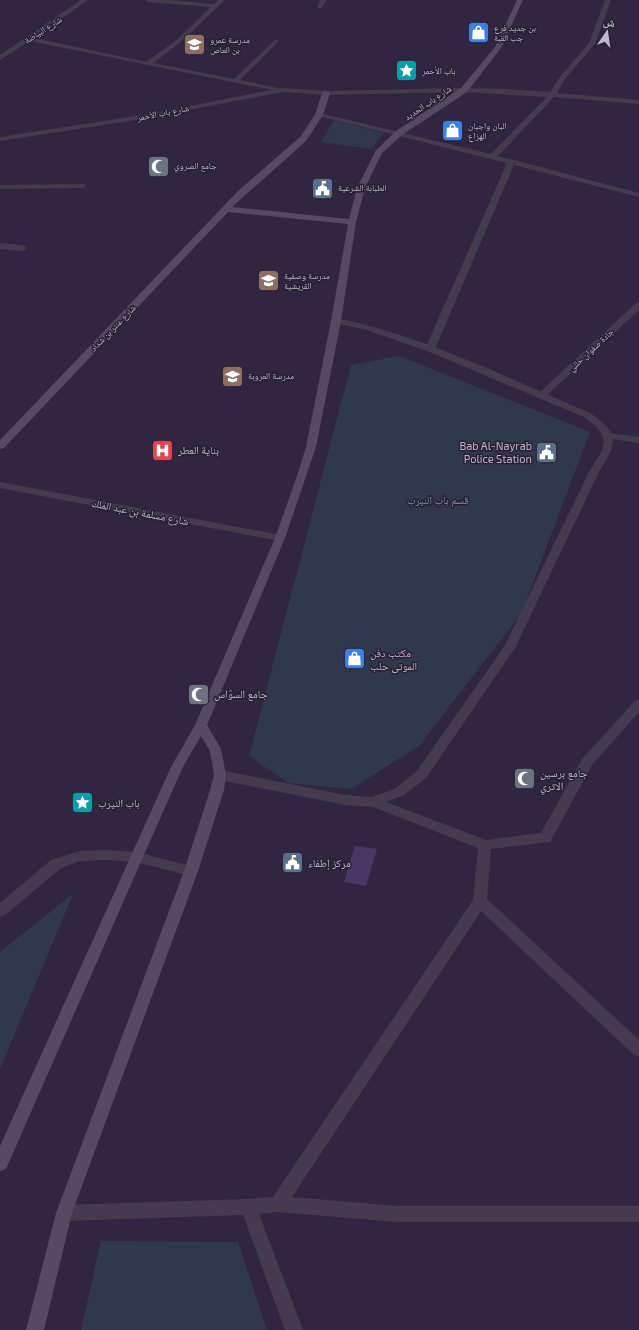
<svg xmlns="http://www.w3.org/2000/svg" width="639" height="1330" viewBox="0 0 639 1330" font-family="'Exo 2','Noto Naskh Arabic',sans-serif">
	<rect width="100%" height="100%" fill="#312641"/>
	<!-- green -->
	<g fill="#31374d">
		<polygon points="334,120 384,133 371,149 321,142"/>
		<polygon points="399,356 590,432 521,614 419,746 351,789 288,783 249,756 351,365"/>
		<polygon points="73,894 0,1069 0,952"/>
		<polygon points="101,1241 238,1242 267,1330 81,1330"/>
	</g>
	<!-- water -->
	<polygon fill="#493764" points="355,846 377,849 366,886 344,882"/>
	<g fill="none" stroke-linecap="round" stroke-linejoin="round">
		<!-- minor -->
		<g fill="#443b51" fill-rule="evenodd">
			<polygon points="81,0 88,0 34,38 146,62 178,39 210,7 148,2 145,0 170,0 214,4 218,0 225,0 182,41 153,63 234,79 276,39 278,40 278,42 240,80 286,90 282,92 30,41 0,60 0,55"/>
			<polygon points="320,0 326,0 322,8 320,9 317,7"/>
			<polygon points="605,0 611,0 595,44 564,80 557,93 639,100 639,104 554,97 498,156 639,193 639,197 514,165 435,349 430,352 427,351 425,349 507,163 315,115 319,113 491,154 547,97 464,92 461,92 461,88 506,89 550,92 559,78 589,43"/>
			<polygon points="82,184 85,184 85,188 0,189 0,185"/>
			<polygon points="0,243 23,245 27,248 23,251 0,249"/>
			<polygon points="639,302 639,310 545,397 539,397 537,395 539,393 636,303"/>
			<polygon points="609,433 639,437 639,443 605,438 604,436 605,434"/>
			<polygon points="639,700 639,712 592,765 550,842 491,849 487,899 639,1040 639,1056 634,1055 481,911 292,1197 397,1206 639,1206 639,1222 397,1222 278,1212 259,1214 303,1330 285,1330 243,1215 64,1221 58,1218 56,1213 58,1208 64,1205 248,1199 273,1197 473,900 478,848 368,805 366,802 368,799 373,797 378,799 486,840 541,833 582,759 635,701"/>
			<polygon points="105,850 136,852 191,866 196,867 198,871 196,875 191,876 136,862 105,860 80,861 61,868 5,915 0,917 0,903 51,860 80,851"/>
		</g>
		<!-- tertiary -->
		<g fill="#443b51" fill-rule="evenodd">
			<polygon points="282,88 326,91 464,88 468,90 464,92 326,95 282,92 149,118 0,141 0,137 149,114"/>
			<path d="M 336,318 C 424,336 508,378 590,413 C 621,434 617,443 599,472 L 515,648 L 426,778 L 404,795 L 373,807 L 345,805 L 220,780 L 215,778 L 214,775 L 215,772 L 220,770 L 345,795 L 372,797 L 394,789 L 416,772 L 504,647 L 589,472 C 606,445 613,438 584,417 L 427,351 L 364,329 L 333,323 L 331,321 Z"/>
			<polygon points="0,482 280,535 285,538 280,541 0,488"/>
		</g>
		<!-- secondary -->
		<polygon fill="#554964" fill-rule="evenodd" points="517,0 523,0 501,48 467,92 402,135 382,153 365,188 356,222 341,321 316,447 285,538 207,725 221,749 226,775 224,790 198,871 72,1213 44,1330 26,1330 56,1213 184,871 210,790 214,775 212,762 209,749 201,736 183,767 143,857 6,1169 0,1171 0,1146 171,767 195,725 275,538 297,476 306,447 331,321 348,224 228,212 4,448 0,449 0,440 238,191 300,137 315,115 322,93 326,91 330,93 323,115 306,141 232,207 349,219 357,188 376,150 396,131 461,88 495,47"/>
	</g>
	<!-- icons -->
	<defs>
		<symbol id="shop-square" viewBox="-11 -11 22 22"><rect x="-9" y="-9" width="18" height="18" rx="4" fill="#3f7fe0" stroke="#281f36"/><path d="M-5-2.5h2.3a2.7 3.5 0 0 1 5.4 0H5L5.5 6h-11ZM-1.5-2.5h3a1.5 2.3 0 0 0-3 0Z" fill="#fff"/></symbol>
		<symbol id="school-square" viewBox="-11 -11 22 22"><rect x="-9" y="-9" width="18" height="18" rx="4" fill="#8d6e63" stroke="#281f36"/><path d="M0-5L7-2L0 1L-7-2ZM-4 1L0 2.5L4 1V4Q0 6-4 4Z" fill="#fff"/></symbol>
		<symbol id="sight-square" viewBox="-11 -11 22 22"><rect x="-9" y="-9" width="18" height="18" rx="4" fill="#0f9aa8" stroke="#281f36"/><path d="M0-6L1.8-2.2L6-1.7L2.9 1.2L3.7 5.4L0 3.3L-3.7 5.4L-2.9 1.2L-6-1.7L-1.8-2.2Z" fill="#fff"/></symbol>
		<symbol id="mosque-square" viewBox="-11 -11 22 22"><rect x="-9" y="-9" width="18" height="18" rx="4" fill="#6b7280" stroke="#281f36"/><path d="M3.5-4.9A6 6 0 1 0 3.5 4.9A5 5 0 1 1 3.5-4.9Z" fill="#fff"/></symbol>
		<symbol id="civic-square" viewBox="-11 -11 22 22"><rect x="-9" y="-9" width="18" height="18" rx="4" fill="#5c6f8a" stroke="#281f36"/><path d="M-.6-6.5H3V-4.5H.6V-3L4-1V1h2V6H-6V1h2V-1L-.6-3ZM-1.2 2.5V6h2.4V2.5Z" fill="#fff"/></symbol>
		<symbol id="hospital-square" viewBox="-11 -11 22 22"><rect x="-9" y="-9" width="18" height="18" rx="4" fill="#e0444e" stroke="#281f36"/><path d="M-5-5h3v3.5h4V-5h3V5h-3V1.5h-4V5h-3Z" fill="#fff"/></symbol>
	</defs>
	<g fill-rule="evenodd">
		<use href="#shop-square" x="466" y="20" width="25" height="25"/>
		<use href="#school-square" x="182" y="32" width="25" height="25"/>
		<use href="#sight-square" x="394" y="58" width="25" height="25"/>
		<use href="#shop-square" x="440" y="118" width="25" height="25"/>
		<use href="#mosque-square" x="146" y="154" width="25" height="25"/>
		<use href="#civic-square" x="310" y="176" width="25" height="25"/>
		<use href="#school-square" x="256" y="268" width="25" height="25"/>
		<use href="#school-square" x="220" y="364" width="25" height="25"/>
		<use href="#hospital-square" x="150" y="438" width="25" height="25"/>
		<use href="#civic-square" x="534" y="440" width="25" height="25"/>
		<use href="#shop-square" x="342" y="646" width="25" height="25"/>
		<use href="#mosque-square" x="186" y="682" width="25" height="25"/>
		<use href="#mosque-square" x="512" y="766" width="25" height="25"/>
		<use href="#sight-square" x="70" y="790" width="25" height="25"/>
		<use href="#civic-square" x="280" y="850" width="25" height="25"/>
	</g>
	<g text-anchor="middle" stroke-width="3" stroke-linejoin="round" paint-order="stroke">
		<!-- far-poi labels -->
		<g font-size="9" fill="#c0b7cb" stroke="#281f36" text-anchor="start">
			<text x="494" y="31">بن جديد فرع<tspan x="494" dy="10">جب القبة</tspan></text>
			<text x="210" y="43">مدرسة عمرو<tspan x="210" dy="10">بن العاص</tspan></text>
			<text x="422" y="74">باب الأحمر</text>
			<text x="468" y="129">البان واجبان<tspan x="468" dy="10">الهزاع</tspan></text>
			<text x="174" y="169">جامع الصروي</text>
			<text x="338" y="191">الطبابة الشرعية</text>
			<text x="284" y="279">مدرسة وصفية<tspan x="284" dy="10">القريشية</tspan></text>
			<text x="248" y="379">مدرسة العروبة</text>
		</g>
		<!-- far-street labels -->
		<g font-size="9" fill="#c0b7cb" stroke="#281f36">
			<text transform="translate(43 30) rotate(-33)" y="3">شارع البياضة</text>
			<text transform="translate(428 103) rotate(-34)" y="3">شارع باب الحديد</text>
			<text transform="translate(163 113) rotate(-11)" y="3">شارع باب الأحمر</text>
			<text transform="translate(113 328) rotate(-46)" y="3">شارع عنتر بن شداد</text>
			<text transform="translate(591 350) rotate(-43)" y="3">جادة صفوان حللي</text>
		</g>
		<!-- poi labels -->
		<g font-size="11" fill="#c0b7cb" stroke="#281f36" text-anchor="start">
			<text x="532" y="450" text-anchor="end">Bab Al-Nayrab<tspan x="532" dy="13">Police Station</tspan></text>
			<text x="178" y="454">بناية العطر</text>
			<text x="370" y="657">مكتب دفن<tspan x="370" dy="13">الموتى حلب</tspan></text>
			<text x="214" y="698">جامع السوَّاس</text>
			<text x="540" y="777">جامع برسين<tspan x="540" dy="13">الاثري</tspan></text>
			<text x="98" y="807">باب النيرب</text>
			<text x="308" y="867">مركز إطفاء</text>
		</g>
		<!-- park labels -->
		<g font-size="11" fill="#6f9a9c" stroke="#281f36">
			<text x="438" y="504">قسم باب النيرب</text>
		</g>
		<!-- street labels -->
		<g font-size="11" fill="#c0b7cb" stroke="#281f36">
			<text transform="translate(140 512) rotate(11)" y="4">شارع مسلمة بن عبد الملك</text>
		</g>
	</g>
	<!-- north arrow -->
	<g transform="translate(607 32) rotate(13)" stroke="#281f36" stroke-width="3" paint-order="stroke">
	<path d="M0-3L7 15L0 10L-7 15Z" fill="#c0b7cb"/>
	<text y="-6" font-size="11" font-weight="bold" text-anchor="middle" fill="#c0b7cb">ش</text>
	</g>
</svg>
